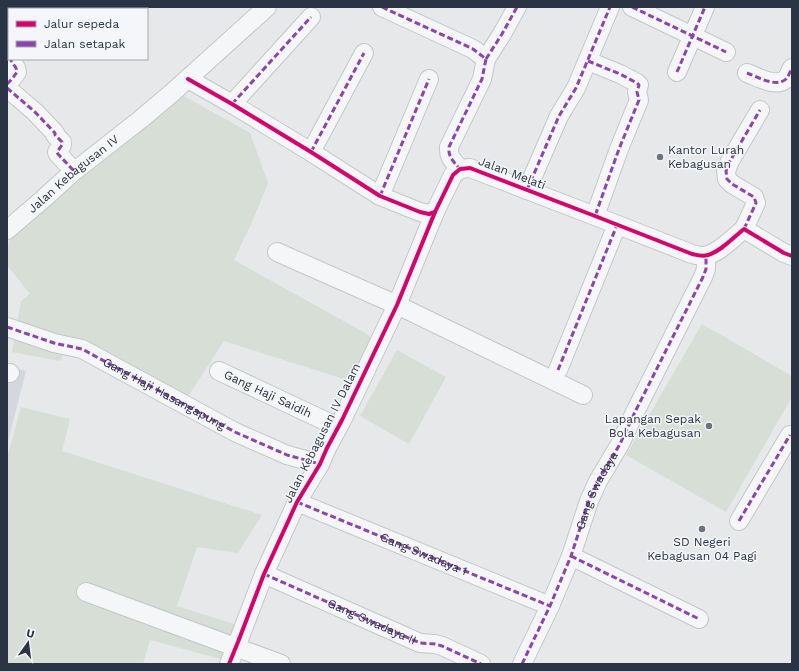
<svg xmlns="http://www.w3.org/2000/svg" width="799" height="671" viewBox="0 0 799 671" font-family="'Work Sans',sans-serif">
	<rect width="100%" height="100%" fill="#e6e8ea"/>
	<!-- built -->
	<polygon fill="#d4d7dd" points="7,366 26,371 7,445"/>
	<!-- green -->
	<g fill="#d6ded6">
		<polygon points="182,95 250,133 268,183 252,222 234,260 367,334 375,342 353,382 224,341 185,401 117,380 69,343 60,361 12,352 21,301 30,294 7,265 7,257 10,236 138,133"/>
		<polygon points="702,324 792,376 792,397 726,512 626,455"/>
		<polygon points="397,350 446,377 409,444 360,416"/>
		<polygon points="21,407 70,419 62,451 262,515 238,553 197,547 177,606 243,627 228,661 150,640 143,664 7,664 7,458"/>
	</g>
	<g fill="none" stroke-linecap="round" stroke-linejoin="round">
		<defs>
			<g id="street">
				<path d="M 382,7 L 473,49 L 486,59 L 482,79 L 449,147 C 448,157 453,161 460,169"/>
				<polyline points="632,7 726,52"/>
				<polyline points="43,9 45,7"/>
				<polyline points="7,14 9,16"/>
				<polyline points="486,59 502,34 517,7"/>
				<polyline points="588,61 620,74 637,83 639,85 637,92 639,100 619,149 595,216"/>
				<polyline points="677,72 705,7"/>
				<path d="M 747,73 C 758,77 776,88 786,79 C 789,76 790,71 792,68"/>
				<path d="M 188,79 L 232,104 L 311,152 L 380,196 L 420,212 L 429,214 L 435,212 L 453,175 L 460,169 L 470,168 L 595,216 L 692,254 C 697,255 702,257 708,255 C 720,252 734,237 744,229 L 784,253 L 792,256"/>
				<polyline points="7,84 12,79 17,72 16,68 10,59"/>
				<polyline points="7,88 35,112 55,133 55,135 62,142 62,145 57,152 58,154 74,171"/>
				<polyline points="232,104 311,17"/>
				<polyline points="311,152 364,53"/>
				<polyline points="527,190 559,116 576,88 610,7"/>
				<polyline points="380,196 429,79"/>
				<polyline points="744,229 756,203 754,197 732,184 727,179 726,171 730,161 760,110"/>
				<path id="s1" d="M 7,230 L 42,200 L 74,171 L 76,170 L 141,119 L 173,92 L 267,7"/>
				<polyline points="277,252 397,305 583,395"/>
				<polyline points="7,327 54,343 82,349 235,432 287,455 320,464"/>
				<polyline points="558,370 617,225"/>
				<path id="s2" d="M 219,371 L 338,427"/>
				<polyline points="7,373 10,373"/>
				<polyline points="297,502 550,606"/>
				<polyline points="739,521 790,435"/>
				<polyline points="571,556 699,619"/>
				<path id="s3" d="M 264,574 L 420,643 L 435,644 L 442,646 L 481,664"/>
				<polyline points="86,592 281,664"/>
				<polyline points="229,664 238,642 264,574 297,502 320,464 327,448 342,420 397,305 435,212"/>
				<path id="s4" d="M 522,664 L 550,606 L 571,556 L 589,501 L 598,481 L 620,444 L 635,412 L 703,277 L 706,269 L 706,256"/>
			</g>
		</defs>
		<!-- street casing -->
		<use href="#street" stroke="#c4c6c8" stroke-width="20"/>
		<!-- street -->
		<use href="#street" stroke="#f5f6f7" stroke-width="18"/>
		<!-- quiet -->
		<g stroke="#8e44ad" stroke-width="3" stroke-dasharray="6 3" stroke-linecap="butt">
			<path d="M 382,7 L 473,49 L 486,59 L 482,79 L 449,147 C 448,157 453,161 460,169"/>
			<polyline points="632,7 726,52"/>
			<polyline points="486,59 502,34 517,7"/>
			<polyline points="588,61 620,74 637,83 639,85 637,92 639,100 619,149 595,216"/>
			<polyline points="677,72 705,7"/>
			<path d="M 747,73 C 758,77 776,88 786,79 C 789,76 790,71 792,68"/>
			<polyline points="7,84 12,79 17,72 16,68 10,59"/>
			<polyline points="7,88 35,112 55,133 55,135 62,142 62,145 57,152 58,154 74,171"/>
			<polyline points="232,104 311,17"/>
			<polyline points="311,152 364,53"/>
			<polyline points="527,190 559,116 576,88 610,7"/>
			<polyline points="380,196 429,79"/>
			<polyline points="744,229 756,203 754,197 732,184 727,179 726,171 730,161 760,110"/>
			<path id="s5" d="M 7,327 L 54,343 L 82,349 L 235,432 L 287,455 L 320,464"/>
			<polyline points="558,370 617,225"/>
			<path id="s6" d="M 297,502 L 550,606"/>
			<polyline points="739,521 790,435"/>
			<polyline points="571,556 699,619"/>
			<polyline points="264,574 420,643 435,644 442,646 481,664"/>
			<polyline points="522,664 550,606 571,556 589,501 598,481 620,444 635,412 703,277 706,269 706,256"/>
		</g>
		<defs>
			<g id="cycleway">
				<path d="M 188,79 L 232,104 L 311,152 L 380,196 L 420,212 L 429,214 L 435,212 L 453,175 L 460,169 L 470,168 L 595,216 L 692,254 C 697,255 702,257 708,255 C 720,252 734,237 744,229 L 784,253 L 792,256"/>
				<polyline points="229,664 238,642 264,574 297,502 320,464 327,448 342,420 397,305 435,212"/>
			</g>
		</defs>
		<!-- cycleway casing -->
		<use href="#cycleway" stroke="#f4f6f9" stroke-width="6"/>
		<!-- cycleway -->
		<use href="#cycleway" stroke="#d6006c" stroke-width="4"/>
	</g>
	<!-- markers -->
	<g fill="#6c737f" stroke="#f4f6f9" stroke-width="1.5">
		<circle cx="660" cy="157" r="4"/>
		<circle cx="709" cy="426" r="4"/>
		<circle cx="702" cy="529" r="4"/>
	</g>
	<g text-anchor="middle" stroke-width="3" stroke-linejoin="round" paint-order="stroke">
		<!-- poi labels -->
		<g font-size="12" fill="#2b3445" stroke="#f4f6f9" text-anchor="start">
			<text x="668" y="154">Kantor Lurah<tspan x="668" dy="14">Kebagusan</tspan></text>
			<text x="701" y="423" text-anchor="end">Lapangan Sepak<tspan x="701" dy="14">Bola Kebagusan</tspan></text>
			<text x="702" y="546" text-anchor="middle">SD Negeri<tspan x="702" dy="14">Kebagusan 04 Pagi</tspan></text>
		</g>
		<!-- street labels -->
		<g font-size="12" fill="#2b3445" stroke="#f4f6f9">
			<text transform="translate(512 173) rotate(21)" y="4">Jalan Melati</text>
			<text dy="4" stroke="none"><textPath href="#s1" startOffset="87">Jalan Kebagusan IV</textPath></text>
			<text dy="4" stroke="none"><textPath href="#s5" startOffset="172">Gang Haji Hasangapung</textPath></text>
			<text dy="4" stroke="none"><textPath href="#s2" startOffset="54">Gang Haji Saidih</textPath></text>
			<text transform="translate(322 433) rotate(-63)" y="4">Jalan Kebagusan IV Dalam</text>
			<text dy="4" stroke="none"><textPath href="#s4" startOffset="189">Gang Swadaya</textPath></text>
			<text dy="4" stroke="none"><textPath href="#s6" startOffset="137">Gang Swadaya 1</textPath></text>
			<text dy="4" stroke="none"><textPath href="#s3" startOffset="118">Gang Swadaya II</textPath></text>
		</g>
	</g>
	<!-- border -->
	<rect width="799" height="671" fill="none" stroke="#2b3445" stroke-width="16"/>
	<!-- legend -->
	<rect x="8" y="8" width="140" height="52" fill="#f4f6f9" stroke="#a4a8b1"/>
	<rect x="16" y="21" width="20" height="6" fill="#d6006c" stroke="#a4a8b1"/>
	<text x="44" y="28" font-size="12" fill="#2b3445">Jalur sepeda</text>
	<rect x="16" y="41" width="20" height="6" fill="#8e44ad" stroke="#a4a8b1"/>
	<text x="44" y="48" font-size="12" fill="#2b3445">Jalan setapak</text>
	<!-- north arrow -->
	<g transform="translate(28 643) rotate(14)" stroke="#f4f6f9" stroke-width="3" paint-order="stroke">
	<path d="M0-3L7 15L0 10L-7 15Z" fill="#2b3445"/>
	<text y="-6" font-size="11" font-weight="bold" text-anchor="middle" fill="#2b3445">U</text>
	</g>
</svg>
